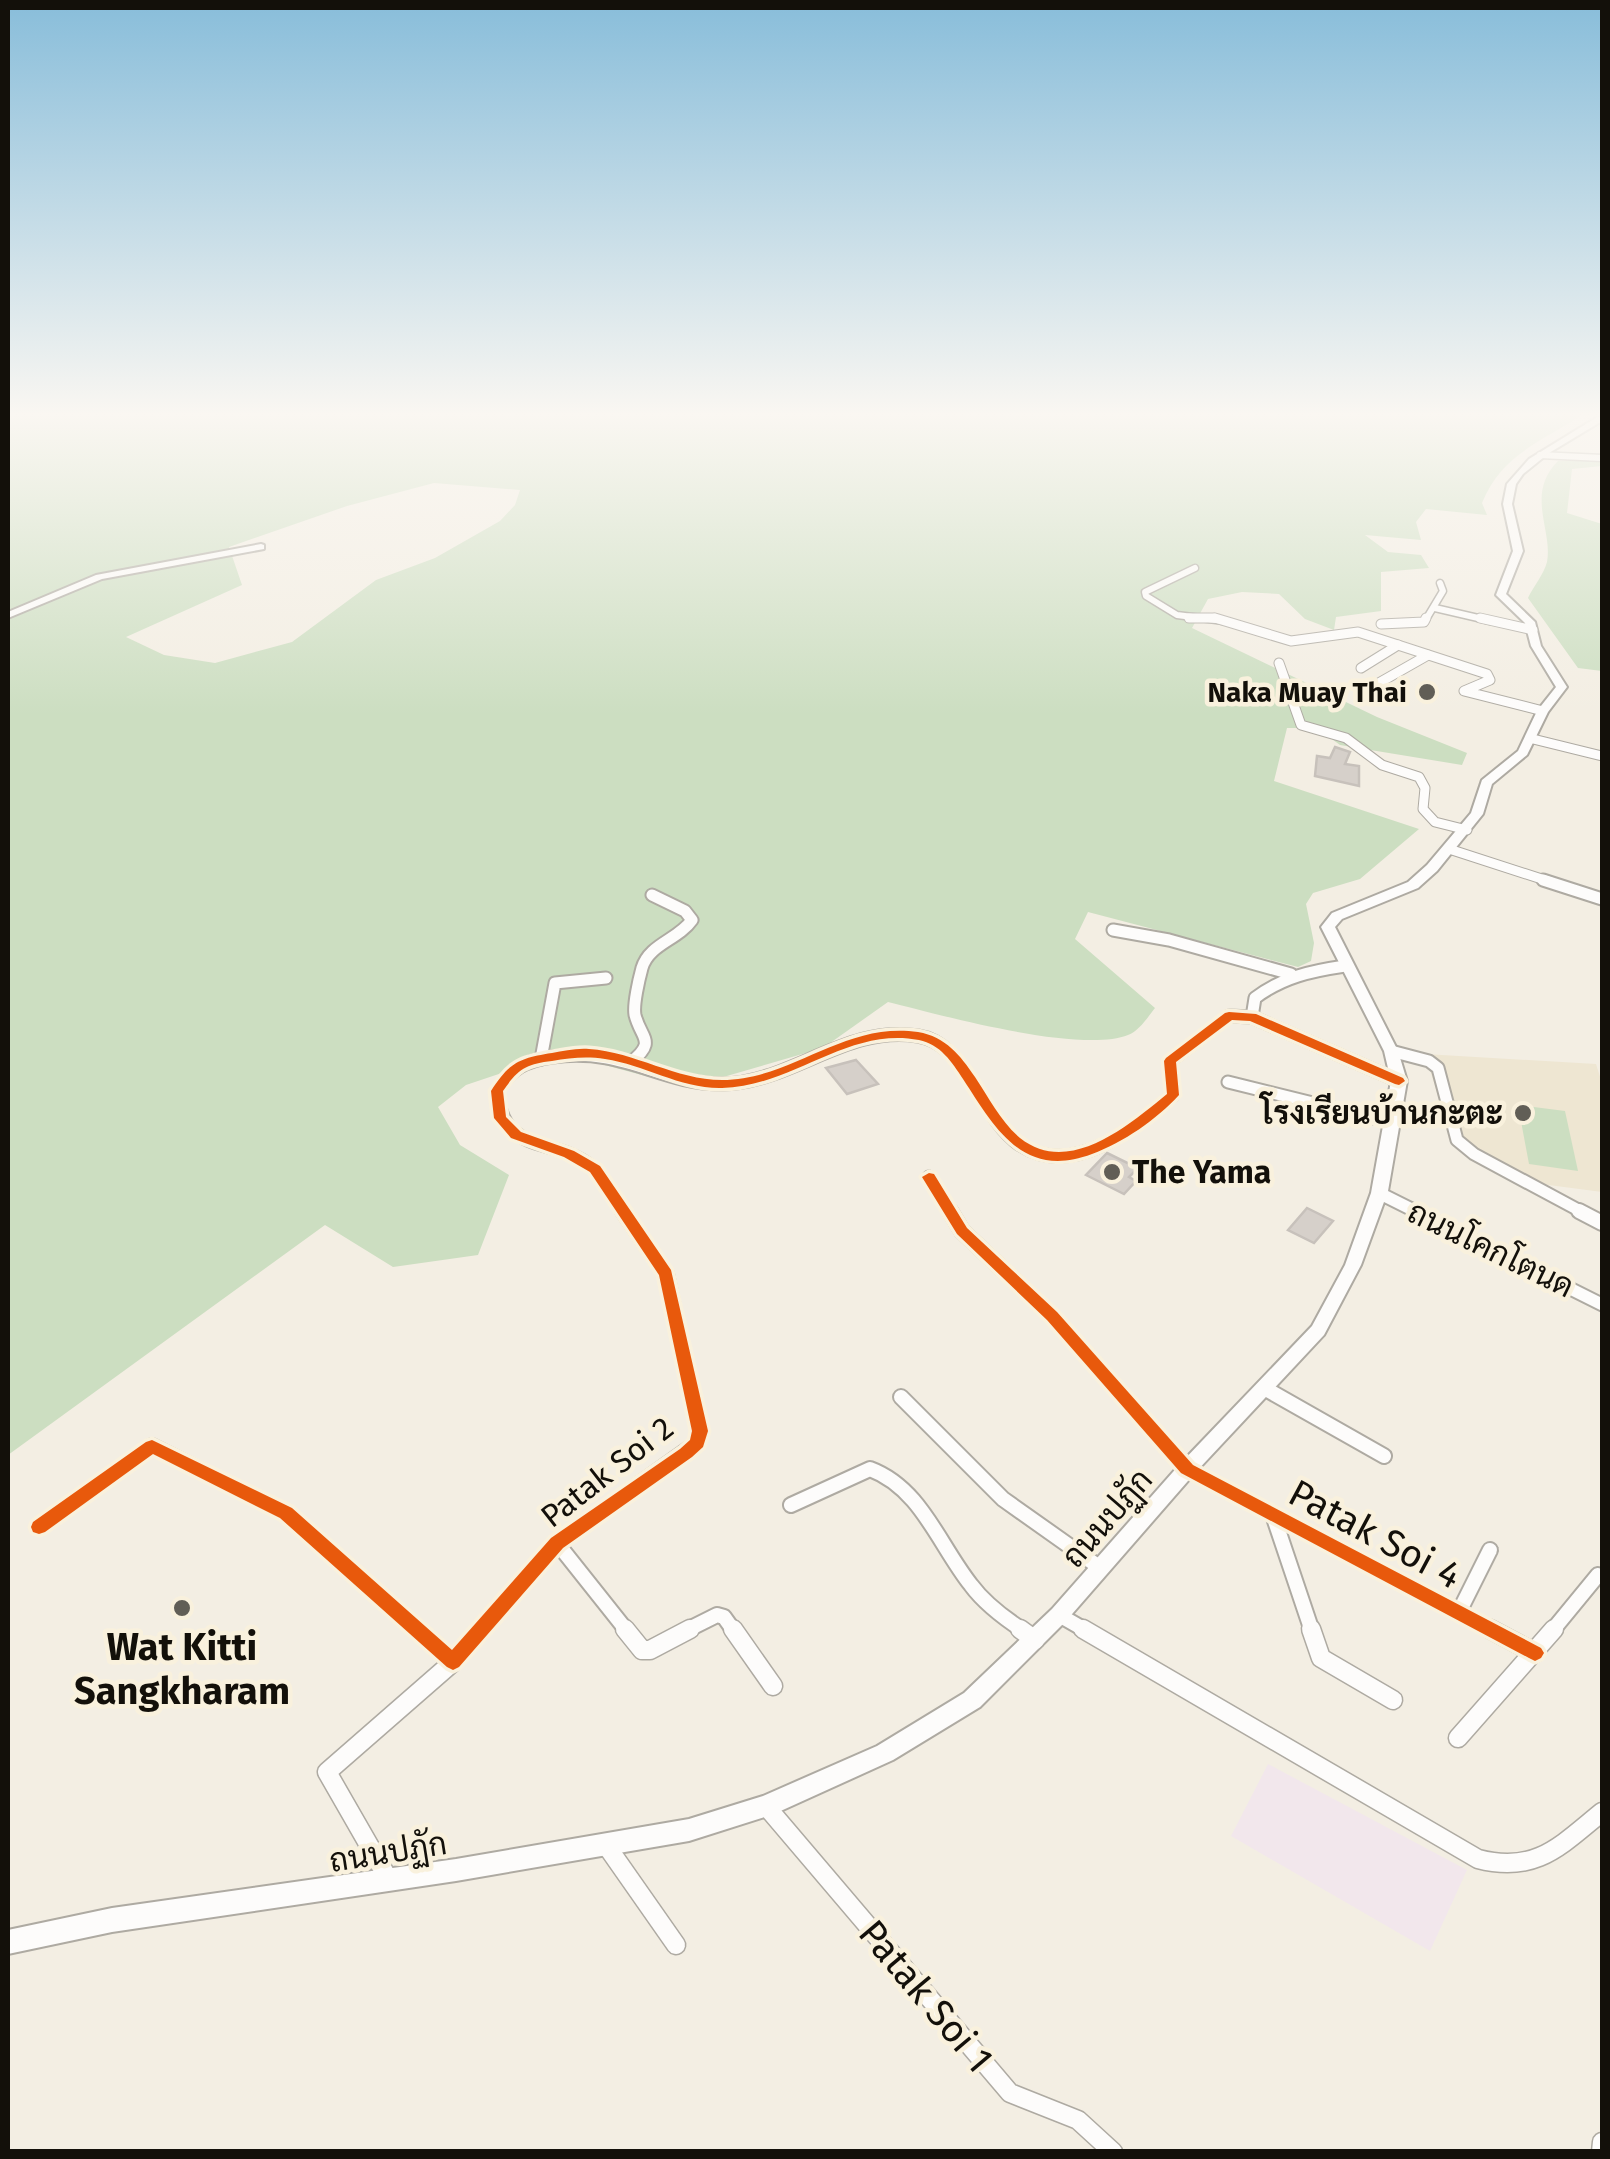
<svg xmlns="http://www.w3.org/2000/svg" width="1610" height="2159" viewBox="0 0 1610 2159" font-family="'Fira Sans',Sarabun,sans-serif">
	<rect width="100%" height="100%" fill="#f3eee3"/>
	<!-- commercial -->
	<polygon fill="#f2e7ec" points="1268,1764 1467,1870 1430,1951 1231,1836"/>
	<!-- built -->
	<polygon fill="#eee6d2" points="1425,1054 1596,1064 1602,1083 1602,1192 1510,1180 1453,1144"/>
	<!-- green -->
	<g fill="#ccdec1" fill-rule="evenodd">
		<path d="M 8,412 L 1587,412 C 1545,440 1502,453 1482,503 L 1487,515 L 1426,509 L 1416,522 L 1421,540 L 1365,535 L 1388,552 L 1421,555 L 1429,568 L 1381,572 L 1381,611 L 1336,617 L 1334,630 L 1305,619 L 1279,594 L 1242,592 L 1208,599 L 1192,628 L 1377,717 L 1467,753 L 1462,765 L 1340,745 L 1317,728 L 1287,728 L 1274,781 L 1419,829 L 1360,879 L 1313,893 L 1306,904 L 1314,943 L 1311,961 L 1298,967 L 1088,912 L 1075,939 L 1155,1008 C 1148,1017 1139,1031 1128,1035 C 1081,1054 940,1015 888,1002 L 823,1048 L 713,1080 L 649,1077 L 579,1058 L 517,1068 L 466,1085 L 438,1107 L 460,1145 L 509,1175 L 478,1255 L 393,1267 L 325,1225 L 8,1455 ZM 434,483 L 520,490 L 515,505 L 500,521 L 435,558 L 376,580 L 292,642 L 215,663 L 164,655 L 126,637 L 242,585 L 229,547 L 347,506 Z"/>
		<path d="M 1601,460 L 1602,466 L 1572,469 L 1567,513 L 1602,524 L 1602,671 L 1578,668 L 1528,598 C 1533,587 1544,574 1547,562 C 1553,530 1525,494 1558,461 Z"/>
		<polygon points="1518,1105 1565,1111 1578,1171 1529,1164"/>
	</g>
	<!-- building -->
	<g fill="#d6d0ca" stroke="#c7c1bb" stroke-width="2.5">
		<polygon points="1335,747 1350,752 1345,764 1359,766 1359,786 1315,776 1317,756 1330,758"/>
		<polygon points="856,1060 878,1084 847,1094 826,1068"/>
		<polygon points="1107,1153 1138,1168 1129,1177 1136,1181 1124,1194 1086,1175"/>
		<polygon points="1307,1208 1333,1221 1314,1243 1288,1230"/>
	</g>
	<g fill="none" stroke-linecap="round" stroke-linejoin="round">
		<defs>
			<g id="street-far4">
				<polyline points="1540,455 1602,458"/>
				<polyline points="1195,568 1145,592 1146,596 1177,615 1224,621"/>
				<polyline points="1435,608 1491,621"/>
				<polyline points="1425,621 1443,591 1440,583"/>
			</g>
			<g id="street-far3">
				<polyline points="1189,618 1214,618"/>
				<polyline points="1215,618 1291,641 1358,632 1487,674 1490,680 1464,691 1543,711"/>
				<polyline points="1480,618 1533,630"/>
				<polyline points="1381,624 1424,622 1426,618"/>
				<polyline points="1279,663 1301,725 1346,738 1382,765 1419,777 1425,788 1423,809 1435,822 1467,830"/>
				<polyline points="1361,668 1398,645"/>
				<polyline points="1377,684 1428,655"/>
				<polyline points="1533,739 1602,756"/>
				<polyline points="1449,849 1551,882"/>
			</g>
			<g id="street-far2">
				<polyline points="1543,880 1602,899"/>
				<polyline points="1113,930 1169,940 1291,974"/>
				<path d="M 1252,1017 L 1255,998 C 1283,977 1311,971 1345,966"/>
				<polyline points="1391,1051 1429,1061 1438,1068 1457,1140 1474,1154 1584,1213"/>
				<polyline points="541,1059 555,983 606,978"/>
				<path d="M 631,1062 C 657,1041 641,1039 635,1015 C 633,1005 639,979 642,968 C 649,944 678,940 692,920 L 685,911 L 652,895"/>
				<polyline points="1228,1082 1394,1123"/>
				<polyline points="929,1177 951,1213"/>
				<path d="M 625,1213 C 615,1199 606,1179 593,1168 C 552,1134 504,1158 497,1091 C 512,1068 525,1061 552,1057 C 625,1047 659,1084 722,1084 C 792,1083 846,1024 918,1036 C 945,1040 959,1063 973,1084 C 986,1104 999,1130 1019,1144 C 1072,1180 1133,1129 1173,1095 L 1170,1061 L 1229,1016 L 1252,1017 L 1399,1081"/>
			</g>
			<g id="street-far1">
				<polyline points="950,1211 962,1231 1052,1316 1187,1469 1494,1631"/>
				<polyline points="1579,1211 1602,1223"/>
				<polyline points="1264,1388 1384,1456"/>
				<polyline points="901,1397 1003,1499 1099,1567"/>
				<path d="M 791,1505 L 870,1469 C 921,1488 939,1545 971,1585 C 985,1604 1004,1618 1024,1631"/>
				<polyline points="1273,1515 1312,1631"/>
				<polyline points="39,1527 152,1446 286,1513 419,1631"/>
				<polyline points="557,1543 627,1631"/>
				<polyline points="1459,1612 1490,1550"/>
				<polyline points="1059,1615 1087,1631"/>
				<polyline points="480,1631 557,1543 697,1443 700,1431 666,1274 623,1211"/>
				<polyline points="685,1631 717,1615 724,1617 734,1631"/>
				<polyline points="1552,1631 1598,1575"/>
			</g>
			<g id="street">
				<polyline points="416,1629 453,1662 482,1629"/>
				<polyline points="625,1629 642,1650 650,1650 690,1629"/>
				<polyline points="733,1629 773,1686"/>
				<polyline points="1020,1629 1035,1640"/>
				<path d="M 1083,1629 L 1478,1859 C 1536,1874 1560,1846 1602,1812"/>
				<polyline points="1311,1629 1321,1658 1393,1700"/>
				<polyline points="1490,1629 1535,1653"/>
				<polyline points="1458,1738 1554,1629"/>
				<polyline points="766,1806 1010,2093 1078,2120 1113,2152"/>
				<polyline points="606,1845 676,1945"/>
				<polyline points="389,1880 327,1772 453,1662"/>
				<polyline points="1601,2152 1602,2142"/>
			</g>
			<g id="secondary">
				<polygon points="1599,416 1602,416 1602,421 1549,453 1523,474 1516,484 1512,504 1523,551 1506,594 1535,622 1541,646 1567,687 1548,712 1527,755 1492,784 1483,814 1437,871 1418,888 1342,919 1335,927 1398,1051 1407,1081 1388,1191 1602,1298 1602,1311 1384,1202 1361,1265 1324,1335 1194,1474 1066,1621 980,1707 893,1760 774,1814 689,1841 456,1881 112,1932 8,1954 8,1930 112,1908 456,1859 689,1819 763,1796 877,1746 964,1693 1052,1609 1180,1464 1312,1326 1345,1265 1371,1193 1391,1081 1384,1051 1321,927 1332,913 1408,882 1427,865 1471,813 1482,780 1518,751 1537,711 1556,687 1531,646 1525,623 1496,595 1513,551 1503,504 1507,484 1529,459"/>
				<polygon points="261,544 264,545 264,549 102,579 8,618 8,612 96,575"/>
			</g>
		</defs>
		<!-- street-far4 casing -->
		<use href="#street-far4" stroke="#aeaaa2" stroke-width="9"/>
		<!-- street-far3 casing -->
		<use href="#street-far3" stroke="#aeaaa2" stroke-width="11"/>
		<!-- street-far2 casing -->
		<use href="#street-far2" stroke="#aeaaa2" stroke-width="15"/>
		<!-- street-far1 casing -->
		<use href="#street-far1" stroke="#aeaaa2" stroke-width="18"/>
		<!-- street casing -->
		<use href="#street" stroke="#aeaaa2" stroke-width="21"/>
		<!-- secondary casing -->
		<use href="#secondary" stroke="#aeaaa2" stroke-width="4"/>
		<!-- street-far4 -->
		<use href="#street-far4" stroke="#fdfcfb" stroke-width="6"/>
		<!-- street-far3 -->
		<use href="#street-far3" stroke="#fdfcfb" stroke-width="9"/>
		<!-- street-far2 -->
		<use href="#street-far2" stroke="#fdfcfb" stroke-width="11"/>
		<!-- street-far1 -->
		<use href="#street-far1" stroke="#fdfcfb" stroke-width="14"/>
		<!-- street -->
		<use href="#street" stroke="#fdfcfb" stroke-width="18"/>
		<!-- secondary -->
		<use href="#secondary" fill="#fdfcfb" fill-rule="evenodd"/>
		<defs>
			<g id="cycleway">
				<path d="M 1229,1012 L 1256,1014 L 1403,1078 L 1405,1081 L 1399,1085 L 1395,1084 L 1250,1021 L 1232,1020 L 1176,1062 L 1179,1095 C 1156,1120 1124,1142 1092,1154 C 1023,1180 995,1128 963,1079 C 952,1062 940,1044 919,1040 C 848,1026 792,1087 722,1088 C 681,1089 645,1065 605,1059 C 586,1056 570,1058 552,1061 C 526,1064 518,1069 503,1091 L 506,1117 L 521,1132 L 574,1151 L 600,1166 L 671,1270 L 708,1431 L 703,1447 L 692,1457 L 563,1548 L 459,1667 L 453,1670 L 447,1667 L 280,1518 L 153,1454 L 45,1532 L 39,1534 L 33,1532 L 31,1527 L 33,1522 L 146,1442 L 152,1440 L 292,1508 L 452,1650 L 551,1538 L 680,1449 L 690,1440 L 692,1431 L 659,1275 L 590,1172 L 564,1157 L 511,1138 L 494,1118 L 491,1091 C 509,1063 519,1058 552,1053 C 564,1051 576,1048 589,1049 C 635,1052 676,1080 722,1080 C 792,1080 844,1021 918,1032 C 946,1037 960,1055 975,1077 C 989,1098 1001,1122 1020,1138 C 1069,1177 1129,1125 1167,1094 L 1164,1061 L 1166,1058 L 1225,1013 Z"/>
				<polygon points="929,1173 934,1174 967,1228 1057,1312 1193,1465 1541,1648 1544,1653 1541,1658 1535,1661 1529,1658 1181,1473 1047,1320 957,1234 922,1177"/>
			</g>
		</defs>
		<!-- cycleway casing -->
		<use href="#cycleway" stroke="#f9f1dd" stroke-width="7"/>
		<!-- cycleway -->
		<use href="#cycleway" fill="#e8590c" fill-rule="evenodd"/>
	</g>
	<!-- sky -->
	<linearGradient id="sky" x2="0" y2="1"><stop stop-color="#88bdda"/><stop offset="0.58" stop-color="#faf7f2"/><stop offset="1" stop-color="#faf7f2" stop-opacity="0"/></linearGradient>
	<rect width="1610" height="715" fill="url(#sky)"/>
	<!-- markers -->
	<g fill="#615e56" stroke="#f9f1dd" stroke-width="4">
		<circle cx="1427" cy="692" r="10"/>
		<circle cx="1523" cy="1113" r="10"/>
		<circle cx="1112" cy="1172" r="10"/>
		<circle cx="182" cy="1608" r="10"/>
	</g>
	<g text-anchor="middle" stroke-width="9" stroke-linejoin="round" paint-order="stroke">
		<!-- far-poi labels -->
		<g font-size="28" font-weight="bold" fill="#13100a" stroke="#f9f1dd" text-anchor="end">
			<text x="1407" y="702">Naka Muay Thai</text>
		</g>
		<!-- poi labels -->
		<g font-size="32" font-weight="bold" fill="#13100a" stroke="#f9f1dd" text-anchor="end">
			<text x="1503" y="1124">โรงเรียนบ้านกะตะ</text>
			<text x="1132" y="1183" text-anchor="start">The Yama</text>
		</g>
		<!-- street labels -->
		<g font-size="32" fill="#13100a" stroke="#f9f1dd">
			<text transform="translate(1491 1249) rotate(26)" y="11">ถนนโคกโตนด</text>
			<text transform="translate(607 1472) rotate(-38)" y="11">Patak Soi 2</text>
			<text transform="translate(1107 1518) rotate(-49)" y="11">ถนนปฏัก</text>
			<text transform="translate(388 1852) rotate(-9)" y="11">ถนนปฏัก</text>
		</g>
		<!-- near-street labels -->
		<g font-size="38" fill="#13100a" stroke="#f9f1dd">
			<text transform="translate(1375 1534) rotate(28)" y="13">Patak Soi 4</text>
			<text transform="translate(926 1996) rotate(50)" y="13">Patak Soi 1</text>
		</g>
		<!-- near-poi labels -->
		<g font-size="38" font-weight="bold" fill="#13100a" stroke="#f9f1dd">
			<text x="182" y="1660">Wat Kitti<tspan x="182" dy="44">Sangkharam</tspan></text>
		</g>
	</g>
	<!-- border -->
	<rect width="1610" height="2159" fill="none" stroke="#13100a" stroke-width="20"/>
</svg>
